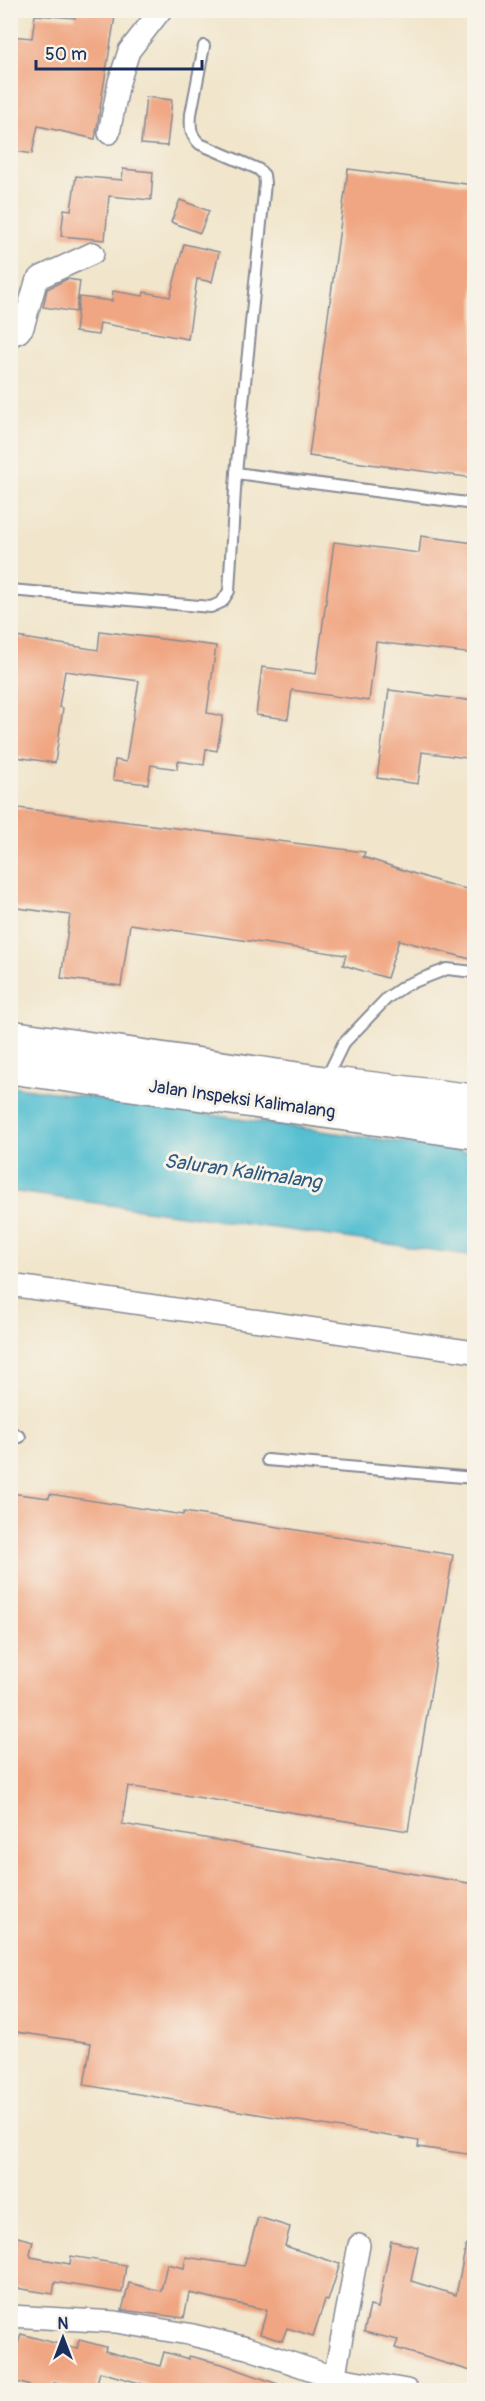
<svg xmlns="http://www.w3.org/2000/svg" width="485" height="2401" viewBox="0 0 485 2401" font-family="Pangolin,sans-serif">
	<rect width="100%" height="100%" fill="#f7f3e8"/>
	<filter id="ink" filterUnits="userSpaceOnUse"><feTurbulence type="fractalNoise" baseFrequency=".0167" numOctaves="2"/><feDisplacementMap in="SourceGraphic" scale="12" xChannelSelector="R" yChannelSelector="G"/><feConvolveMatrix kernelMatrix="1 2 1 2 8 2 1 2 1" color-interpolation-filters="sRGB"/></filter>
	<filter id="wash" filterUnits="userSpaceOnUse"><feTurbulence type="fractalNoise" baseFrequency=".008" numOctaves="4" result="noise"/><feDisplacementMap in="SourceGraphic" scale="24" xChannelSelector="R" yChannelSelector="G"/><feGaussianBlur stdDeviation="1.35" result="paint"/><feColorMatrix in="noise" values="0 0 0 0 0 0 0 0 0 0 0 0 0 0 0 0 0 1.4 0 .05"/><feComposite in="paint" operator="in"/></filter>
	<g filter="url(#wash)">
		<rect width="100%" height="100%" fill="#f1e5cb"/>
		<!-- water -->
		<polygon fill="#55bfd1" stroke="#387798" stroke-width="1.5" points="11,1086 474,1153 474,1256 11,1191"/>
		<g id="blocks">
			<!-- building -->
			<g fill="#f0a682">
				<polygon points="76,10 116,10 95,139 38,126 32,154 10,150 10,36 32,38 35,15 75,18"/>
				<polygon points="146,97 172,100 167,146 141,144"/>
				<polygon points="123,169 153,172 151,200 109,196 105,240 61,236 64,209 71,210 76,176 122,180"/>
				<polygon points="348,169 474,185 474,478 309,456"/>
				<polygon points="180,200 209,211 200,233 171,222"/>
				<polygon points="184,244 219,252 212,282 197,279 188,339 100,323 98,335 75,332 79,297 112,301 113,291 143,296 144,292 170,297"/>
				<polygon points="67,279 80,281 76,312 43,307 47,289"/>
				<polygon points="421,536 474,543 474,654 376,642 369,701 292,690 288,719 256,715 262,667 316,674 334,542 419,553"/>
				<polygon points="100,631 216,646 207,713 223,716 217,751 206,749 204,765 178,761 177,769 151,765 148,784 113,780 115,760 126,762 139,681 65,671 59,707 63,708 55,763 10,756 10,636 98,650"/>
				<polygon points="389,690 474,701 474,759 422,752 418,784 377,778"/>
				<polygon points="10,807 365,852 363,857 440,882 474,891 474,960 399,940 387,978 343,965 346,955 130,924 121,986 61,978 70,915 10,907"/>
				<polygon points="10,1493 49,1498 50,1494 183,1515 184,1512 453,1555 408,1831 128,1786 122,1824 474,1884 474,2155 418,2147 419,2141 84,2085 91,2043 10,2031"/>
				<polygon points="258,2217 290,2227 285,2246 340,2264 328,2301 325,2300 313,2336 287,2328 282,2341 260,2334 267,2310 189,2293 184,2318 122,2310 129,2283 161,2291 167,2264 184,2268 186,2257 244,2266"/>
				<polygon points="10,2235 33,2241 30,2254 31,2257 70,2264 71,2256 126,2265 122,2293 55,2282 53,2294 10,2287"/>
				<polygon points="391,2241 418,2247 411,2281 456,2295 466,2245 474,2246 474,2359 471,2371 395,2348 398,2340 364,2332 370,2306 378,2308"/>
				<polygon points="21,2334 77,2349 79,2340 106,2347 105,2351 160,2366 164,2352 189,2359 189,2356 222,2364 286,2387 285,2391 153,2391 154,2387 100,2372 95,2391 84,2391 54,2383 51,2391 47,2391 10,2380 10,2371"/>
			</g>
		</g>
	</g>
	<g filter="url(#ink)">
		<use href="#blocks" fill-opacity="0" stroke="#868a94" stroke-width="1.5"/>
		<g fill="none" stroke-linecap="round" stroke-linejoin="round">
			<defs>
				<g id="lane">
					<polyline points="236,473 474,504"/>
					<path d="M 10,590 L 211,607 L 222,602 L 229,591 L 236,473 L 265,183 L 264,175 L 258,169 L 200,144 C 190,135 190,127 191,114 L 204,46"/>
					<polyline points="326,1079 343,1044 387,998 406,985 447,969 474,972"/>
					<polyline points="10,1431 20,1437"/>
					<polyline points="267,1460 474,1478"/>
				</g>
				<g id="street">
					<polyline points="109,133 119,82 129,51 161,10"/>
					<polyline points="10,336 19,332 23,327 36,282 41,277 93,253"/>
					<polyline points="10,1285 474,1352"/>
					<polyline points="10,2316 116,2322 188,2334 247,2348 333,2377 407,2390"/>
					<polyline points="332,2390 359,2245"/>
				</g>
				<g id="primary">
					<polyline points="10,1037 324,1083 474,1101"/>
					<polyline points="10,1067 474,1132"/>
				</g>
			</defs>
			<!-- lane casing -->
			<use href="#lane" stroke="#868a94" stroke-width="14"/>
			<!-- street casing -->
			<use href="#street" stroke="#868a94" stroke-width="24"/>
			<!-- primary casing -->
			<use href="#primary" stroke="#868a94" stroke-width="36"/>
			<!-- lane -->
			<use href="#lane" stroke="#fff" stroke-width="10"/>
			<!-- street -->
			<use href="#street" stroke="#fff" stroke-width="21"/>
			<!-- primary -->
			<use href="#primary" stroke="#fff" stroke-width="33"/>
		</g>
	</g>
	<g text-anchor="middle" stroke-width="6" stroke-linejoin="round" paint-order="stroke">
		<!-- street labels -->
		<g font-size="18" fill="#1b2f5e" stroke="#f7f3e8">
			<text transform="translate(242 1099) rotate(8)" y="6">Jalan Inspeksi Kalimalang</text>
		</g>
		<!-- water labels -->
		<g font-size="20" font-style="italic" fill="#2c5a80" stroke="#f7f3e8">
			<text transform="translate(243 1171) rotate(8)" y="7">Saluran Kalimalang</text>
		</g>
	</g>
	<!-- margin -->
	<rect width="485" height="2401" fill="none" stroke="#f7f3e8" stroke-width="36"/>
	<!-- north arrow -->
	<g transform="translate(63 2338)" stroke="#f7f3e8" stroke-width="4.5" paint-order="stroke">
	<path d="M0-4.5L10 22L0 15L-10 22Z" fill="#1b2f5e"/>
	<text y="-9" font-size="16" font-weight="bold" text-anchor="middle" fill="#1b2f5e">N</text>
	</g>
	<!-- scale -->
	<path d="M36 60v9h166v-9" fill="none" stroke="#1b2f5e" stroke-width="3"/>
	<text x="45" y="60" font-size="18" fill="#1b2f5e" stroke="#f7f3e8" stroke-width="4.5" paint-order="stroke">50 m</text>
</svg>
